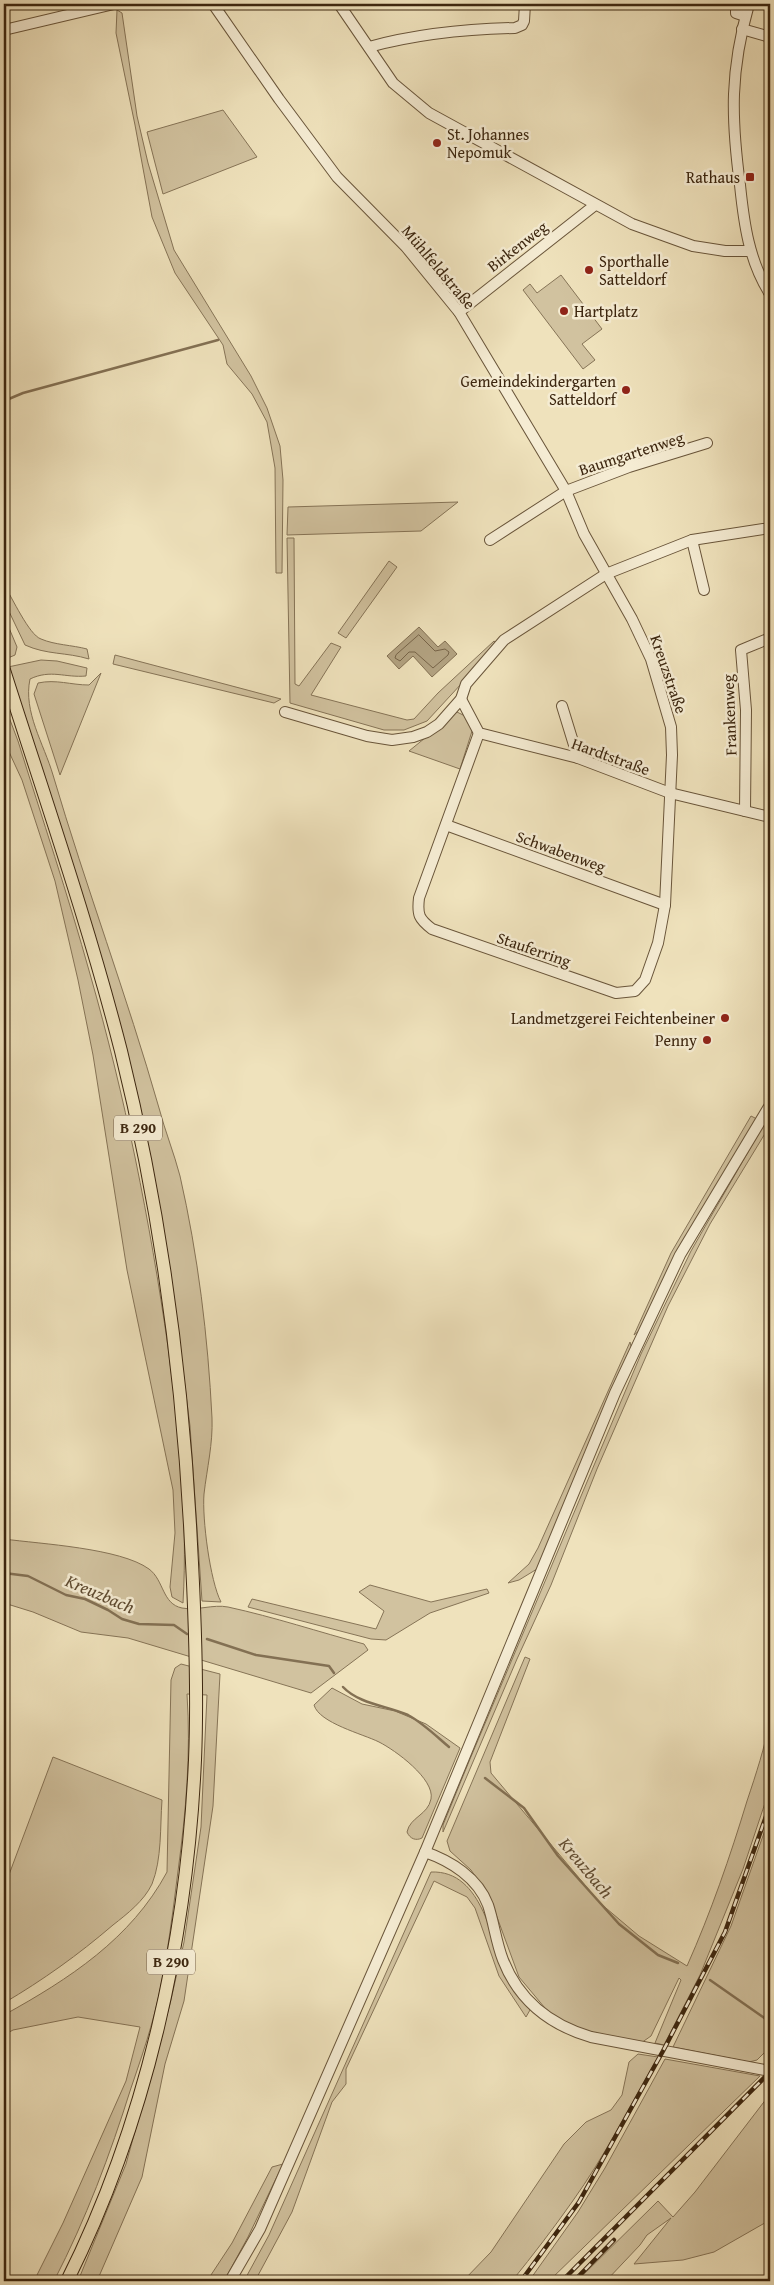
<svg xmlns="http://www.w3.org/2000/svg" width="774" height="2285" viewBox="0 0 774 2285" font-family="'Gentium Book Plus',serif">
	<rect width="100%" height="100%" fill="#efe2bc"/>
	<filter id="stains"><feTurbulence type="fractalNoise" baseFrequency=".004" numOctaves="4"/><feColorMatrix values="0 0 0 0 .2 0 0 0 0 .09 0 0 0 0 .02 0 0 0 .5 -.17"/></filter>
	<radialGradient id="worn" r=".72"><stop offset=".6" stop-color="#630" stop-opacity="0"/><stop offset="1" stop-color="#630" stop-opacity=".3"/></radialGradient>
	<!-- green -->
	<g fill="#d1c29f" stroke="#867457">
		<polygon points="117,10 122,13 137,116 148,163 174,250 251,376 267,408 280,446 283,480 282,573 276,573 275,468 267,422 252,394 227,364 223,345 175,273 152,217 135,125 116,33"/>
		<polygon points="223,110 257,157 163,194 147,132"/>
		<polygon points="561,275 602,329 582,344 595,360 583,369 523,290 530,284 537,293"/>
		<polygon points="458,502 421,531 287,535 288,507"/>
		<polygon points="287,538 294,538 295,684 299,686 331,643 341,647 311,695 407,720 414,719 438,693 494,641 498,644 427,721 404,730 384,730 290,703"/>
		<polygon points="389,561 397,567 346,638 338,633"/>
		<path d="M 4,585 C 12,597 29,635 41,639 C 55,645 72,645 87,649 L 89,659 C 66,652 47,655 25,645 L 4,601 Z"/>
		<polygon points="4,616 17,647 15,655 8,658 4,650"/>
		<polygon points="115,655 281,699 274,703 113,664"/>
		<path d="M 41,660 L 57,661 L 87,668 L 86,676 C 65,678 51,669 30,679 C 23,712 44,744 53,775 C 86,887 127,996 159,1108 C 165,1131 174,1153 180,1176 C 198,1255 208,1337 212,1418 C 213,1444 207,1468 204,1494 C 202,1518 210,1581 221,1602 L 202,1601 L 190,1426 L 170,1269 L 156,1190 L 8,667 Z"/>
		<path d="M 101,673 L 60,775 L 34,694 L 38,683 C 56,679 71,685 89,685 Z"/>
		<path d="M 4,704 L 18,741 C 42,818 68,895 90,974 C 125,1096 150,1221 168,1347 C 179,1432 188,1517 183,1603 L 172,1597 L 170,1587 L 175,1533 L 173,1490 L 127,1270 L 93,1055 L 78,980 L 55,881 L 22,780 L 4,741 Z"/>
		<polygon points="457,712 465,716 473,728 460,769 409,751"/>
		<polygon points="751,1116 757,1119 640,1330 634,1335 671,1253"/>
		<polygon points="767,1119 769,1127 710,1224 668,1306 597,1469 551,1585 517,1659 443,1832 443,1825 470,1759 641,1354 691,1251"/>
		<polygon points="630,1342 632,1350 537,1569 519,1580 508,1583 529,1564 538,1548"/>
		<path d="M 4,1539 C 41,1544 120,1548 149,1569 C 164,1580 162,1604 182,1608 C 197,1611 213,1604 228,1607 C 274,1617 319,1632 364,1644 L 368,1650 L 311,1693 L 128,1638 L 81,1632 L 33,1612 L 4,1603 Z"/>
		<polygon points="370,1585 431,1602 487,1589 489,1593 430,1613 386,1640 371,1639 248,1607 252,1599 376,1629 384,1611 359,1592"/>
		<path d="M 525,1657 L 530,1659 L 490,1762 L 491,1773 L 600,1903 L 639,1936 L 687,1966 C 711,1912 730,1857 747,1801 C 756,1774 765,1747 770,1719 L 770,1788 L 743,1869 L 700,1975 L 664,2045 L 655,2043 L 681,1980 L 679,1978 L 651,2036 L 641,2043 L 575,2029 L 550,2014 L 519,1977 L 490,1898 L 471,1870 L 450,1851 L 447,1841 Z"/>
		<path d="M 181,1664 L 220,1674 L 213,1806 L 184,2001 L 165,2064 L 142,2177 L 97,2281 L 78,2281 L 126,2164 L 170,2004 L 184,1942 L 201,1827 L 207,1695 L 187,1694 C 191,1753 186,1812 178,1871 C 173,1911 168,1951 160,1990 C 153,2024 142,2056 131,2088 C 110,2155 86,2219 54,2281 L 34,2281 L 63,2223 L 126,2081 L 140,2027 L 78,2017 L 13,2030 L 4,2035 L 4,2015 C 69,1979 131,1939 167,1872 L 171,1680 L 175,1668 Z"/>
		<path d="M 332,1688 L 362,1704 L 395,1711 L 426,1724 L 460,1748 L 422,1838 C 416,1841 410,1839 407,1832 C 410,1817 428,1815 431,1799 C 435,1779 395,1750 379,1742 C 363,1734 319,1723 314,1705 Z"/>
		<path d="M 53,1757 L 162,1800 C 160,1827 162,1859 152,1884 C 144,1901 127,1914 113,1925 C 78,1955 43,1980 4,2003 L 4,1888 Z"/>
		<polygon points="770,1816 770,1850 765,1868 770,1872 770,2047 757,2060 749,2062 673,2047 731,1926"/>
		<path d="M 431,1872 C 484,1870 491,1943 508,1979 C 513,1991 521,2000 530,2010 L 526,2017 L 499,1976 L 475,1908 L 467,1897 L 434,1881 L 346,2069 L 346,2084 L 332,2102 L 292,2212 L 255,2281 L 244,2281 L 269,2235 Z"/>
		<path d="M 638,2054 L 658,2057 C 630,2106 605,2156 572,2202 C 553,2229 533,2255 512,2281 L 463,2281 L 491,2252 L 564,2144 L 586,2122 L 611,2110 L 622,2095 L 629,2062 Z"/>
		<polygon points="665,2059 760,2076 549,2281 529,2281 578,2212 605,2168"/>
		<polygon points="770,2094 770,2220 714,2252 683,2260 634,2264 671,2218 647,2235 640,2245 606,2281 577,2281 658,2201 673,2217 695,2192"/>
		<polygon points="283,2164 248,2237 224,2281 207,2281 232,2243 272,2167"/>
	</g>
	<!-- water -->
	<polygon fill="#b2a281" stroke="#837053" points="419,627 438,647 445,641 457,654 432,677 413,656 399,669 387,656"/>
	<g fill="none" stroke-linecap="round" stroke-linejoin="round">
		<!-- shore -->
		<polygon stroke="#776448" stroke-width="1" points="419,635 435,651 445,649 449,652 448,655 433,668 415,652 409,652 400,661 395,658 396,655"/>
		<!-- stream -->
		<g stroke="#837053" stroke-width="2.5">
			<polyline points="4,401 23,393 218,340"/>
			<polyline points="4,1573 28,1576 66,1595 85,1599 108,1610 122,1619 139,1624 174,1625 187,1634"/>
			<polyline points="207,1639 256,1655 329,1666 334,1673"/>
			<path d="M 343,1687 C 359,1704 388,1706 408,1715 C 423,1723 436,1736 449,1747"/>
			<polyline points="485,1778 524,1808 558,1856 619,1924 658,1955 678,1963"/>
			<polyline points="710,1980 770,2022"/>
		</g>
		<defs>
			<g id="minor">
				<path d="M 213,4 L 279,99 L 337,177 L 406,247 L 459,312 L 566,491 L 584,534 L 632,619 L 651,659 L 671,727 L 672,755 L 665,905 L 658,943 L 645,980 L 635,991 L 616,993 L 432,929 C 419,919 417,915 419,898 L 479,733"/>
				<polyline points="339,4 393,83 429,113 632,224 693,246 725,251 749,251"/>
				<polyline points="736,4 736,13 745,16"/>
				<path d="M 749,4 C 730,71 731,117 740,185 C 744,224 749,261 770,294"/>
				<polyline points="742,29 770,37"/>
				<polyline points="4,30 114,4"/>
				<path d="M 369,47 C 417,34 466,29 515,28 L 522,25 L 524,21 L 525,4"/>
				<polyline points="459,312 595,205"/>
				<polyline points="490,540 566,491 629,467 707,443"/>
				<polyline points="692,540 704,590"/>
				<polyline points="461,699 479,733 578,758 670,793 770,817"/>
				<polyline points="562,706 578,758"/>
				<polyline points="285,712 367,736 392,740 413,737 427,732 439,724 461,699 466,684 504,640 606,574 692,540 770,528"/>
				<polyline points="745,811 746,710 741,650 770,638"/>
				<polyline points="446,825 665,905"/>
				<path d="M 425,1852 C 451,1861 478,1878 488,1905 C 494,1923 496,1942 503,1960 C 519,2001 550,2025 591,2037 L 770,2071"/>
				<polyline points="230,2281 260,2229 425,1852 615,1393 680,1255 770,1105"/>
			</g>
			<path id="major" d="M 4,670 C 44,796 88,922 121,1051 C 161,1213 183,1378 191,1544 C 195,1616 198,1688 195,1760 C 187,1938 147,2121 67,2281"/>
		</defs>
		<!-- minor casing -->
		<use href="#minor" stroke="#69553a" stroke-width="12"/>
		<!-- major casing -->
		<use href="#major" stroke="#3c260f" stroke-width="14"/>
		<!-- minor -->
		<use href="#minor" stroke="#f5ecd3" stroke-width="10"/>
		<!-- major -->
		<use href="#major" stroke="#efe2bc" stroke-width="12"/>
		<defs>
			<g id="rail">
				<polyline points="521,2281 579,2202 663,2051 725,1932 770,1805"/>
				<polyline points="562,2281 770,2072"/>
				<polyline points="574,2281 614,2240"/>
			</g>
		</defs>
		<!-- rail casing -->
		<use href="#rail" stroke="#3c260f" stroke-width="4.5"/>
		<!-- rail -->
		<use href="#rail" stroke="#f5ecd3" stroke-width="2.5" stroke-dasharray="8" stroke-linecap="butt"/>
	</g>
	<!-- markers -->
	<g fill="#8f2418" stroke="#f5ecd3" stroke-width="2">
		<circle cx="437" cy="143" r="5"/>
		<rect x="745" y="172" width="10" height="10" rx="2.5"/>
		<circle cx="589" cy="270" r="5"/>
		<circle cx="564" cy="311" r="5"/>
		<circle cx="626" cy="390" r="5"/>
		<circle cx="725" cy="1018" r="5"/>
		<circle cx="707" cy="1040" r="5"/>
	</g>
	<g text-anchor="middle" stroke-width="5" stroke-linejoin="round" paint-order="stroke">
		<!-- shield labels -->
		<g fill="#f5ecd3" stroke="#74614a" stroke-width="1">
			<rect x="114" y="1115.5" width="48" height="25" rx="4"/>
			<rect x="147" y="1949.5" width="48" height="25" rx="4"/>
		</g>
		<g font-size="15" font-weight="bold" fill="#3c260f">
			<text x="138" y="1133">B 290</text>
			<text x="171" y="1967">B 290</text>
		</g>
		<!-- poi labels -->
		<g font-size="16" fill="#3c260f" stroke="#f5ecd3" text-anchor="end">
			<text x="447" y="140" text-anchor="start">St. Johannes<tspan x="447" dy="18">Nepomuk</tspan></text>
			<text x="740" y="183">Rathaus</text>
			<text x="599" y="267" text-anchor="start">Sporthalle<tspan x="599" dy="18">Satteldorf</tspan></text>
			<text x="574" y="317" text-anchor="start">Hartplatz</text>
			<text x="616" y="387">Gemeindekindergarten<tspan x="616" dy="18">Satteldorf</tspan></text>
			<text x="715" y="1024">Landmetzgerei Feichtenbeiner</text>
			<text x="697" y="1046">Penny</text>
		</g>
		<!-- street labels -->
		<g font-size="16" fill="#3c260f" stroke="#f5ecd3">
			<text transform="translate(517 246) rotate(-38)" y="6">Birkenweg</text>
			<text transform="translate(439 267) rotate(50)" y="6">Mühlfeldstraße</text>
			<text transform="translate(631 453) rotate(-18)" y="6">Baumgartenweg</text>
			<text transform="translate(669 674) rotate(71)" y="6">Kreuzstraße</text>
			<text transform="translate(729 715) rotate(-92)" y="6">Frankenweg</text>
			<text transform="translate(611 756) rotate(20)" y="6">Hardtstraße</text>
			<text transform="translate(561 851) rotate(20)" y="6">Schwabenweg</text>
			<text transform="translate(534 949) rotate(19)" y="6">Stauferring</text>
		</g>
		<!-- water labels -->
		<g font-size="18" font-style="italic" fill="#5f4b31" stroke="#f5ecd3">
			<text transform="translate(100 1594) rotate(23)" y="6">Kreuzbach</text>
			<text transform="translate(586 1868) rotate(50)" y="6">Kreuzbach</text>
		</g>
	</g>
	<!-- margin -->
	<rect width="774" height="2285" fill="none" stroke="#efe2bc" stroke-width="20"/>
	<rect x="5" y="5" width="764" height="2275" fill="none" stroke="#3c260f" stroke-width="2.5"/>
	<rect x="10" y="10" width="754" height="2265" fill="none" stroke="#3c260f"/>
	<rect width="100%" height="100%" filter="url(#stains)"/>
	<rect width="100%" height="100%" fill="url(#worn)"/>
</svg>
